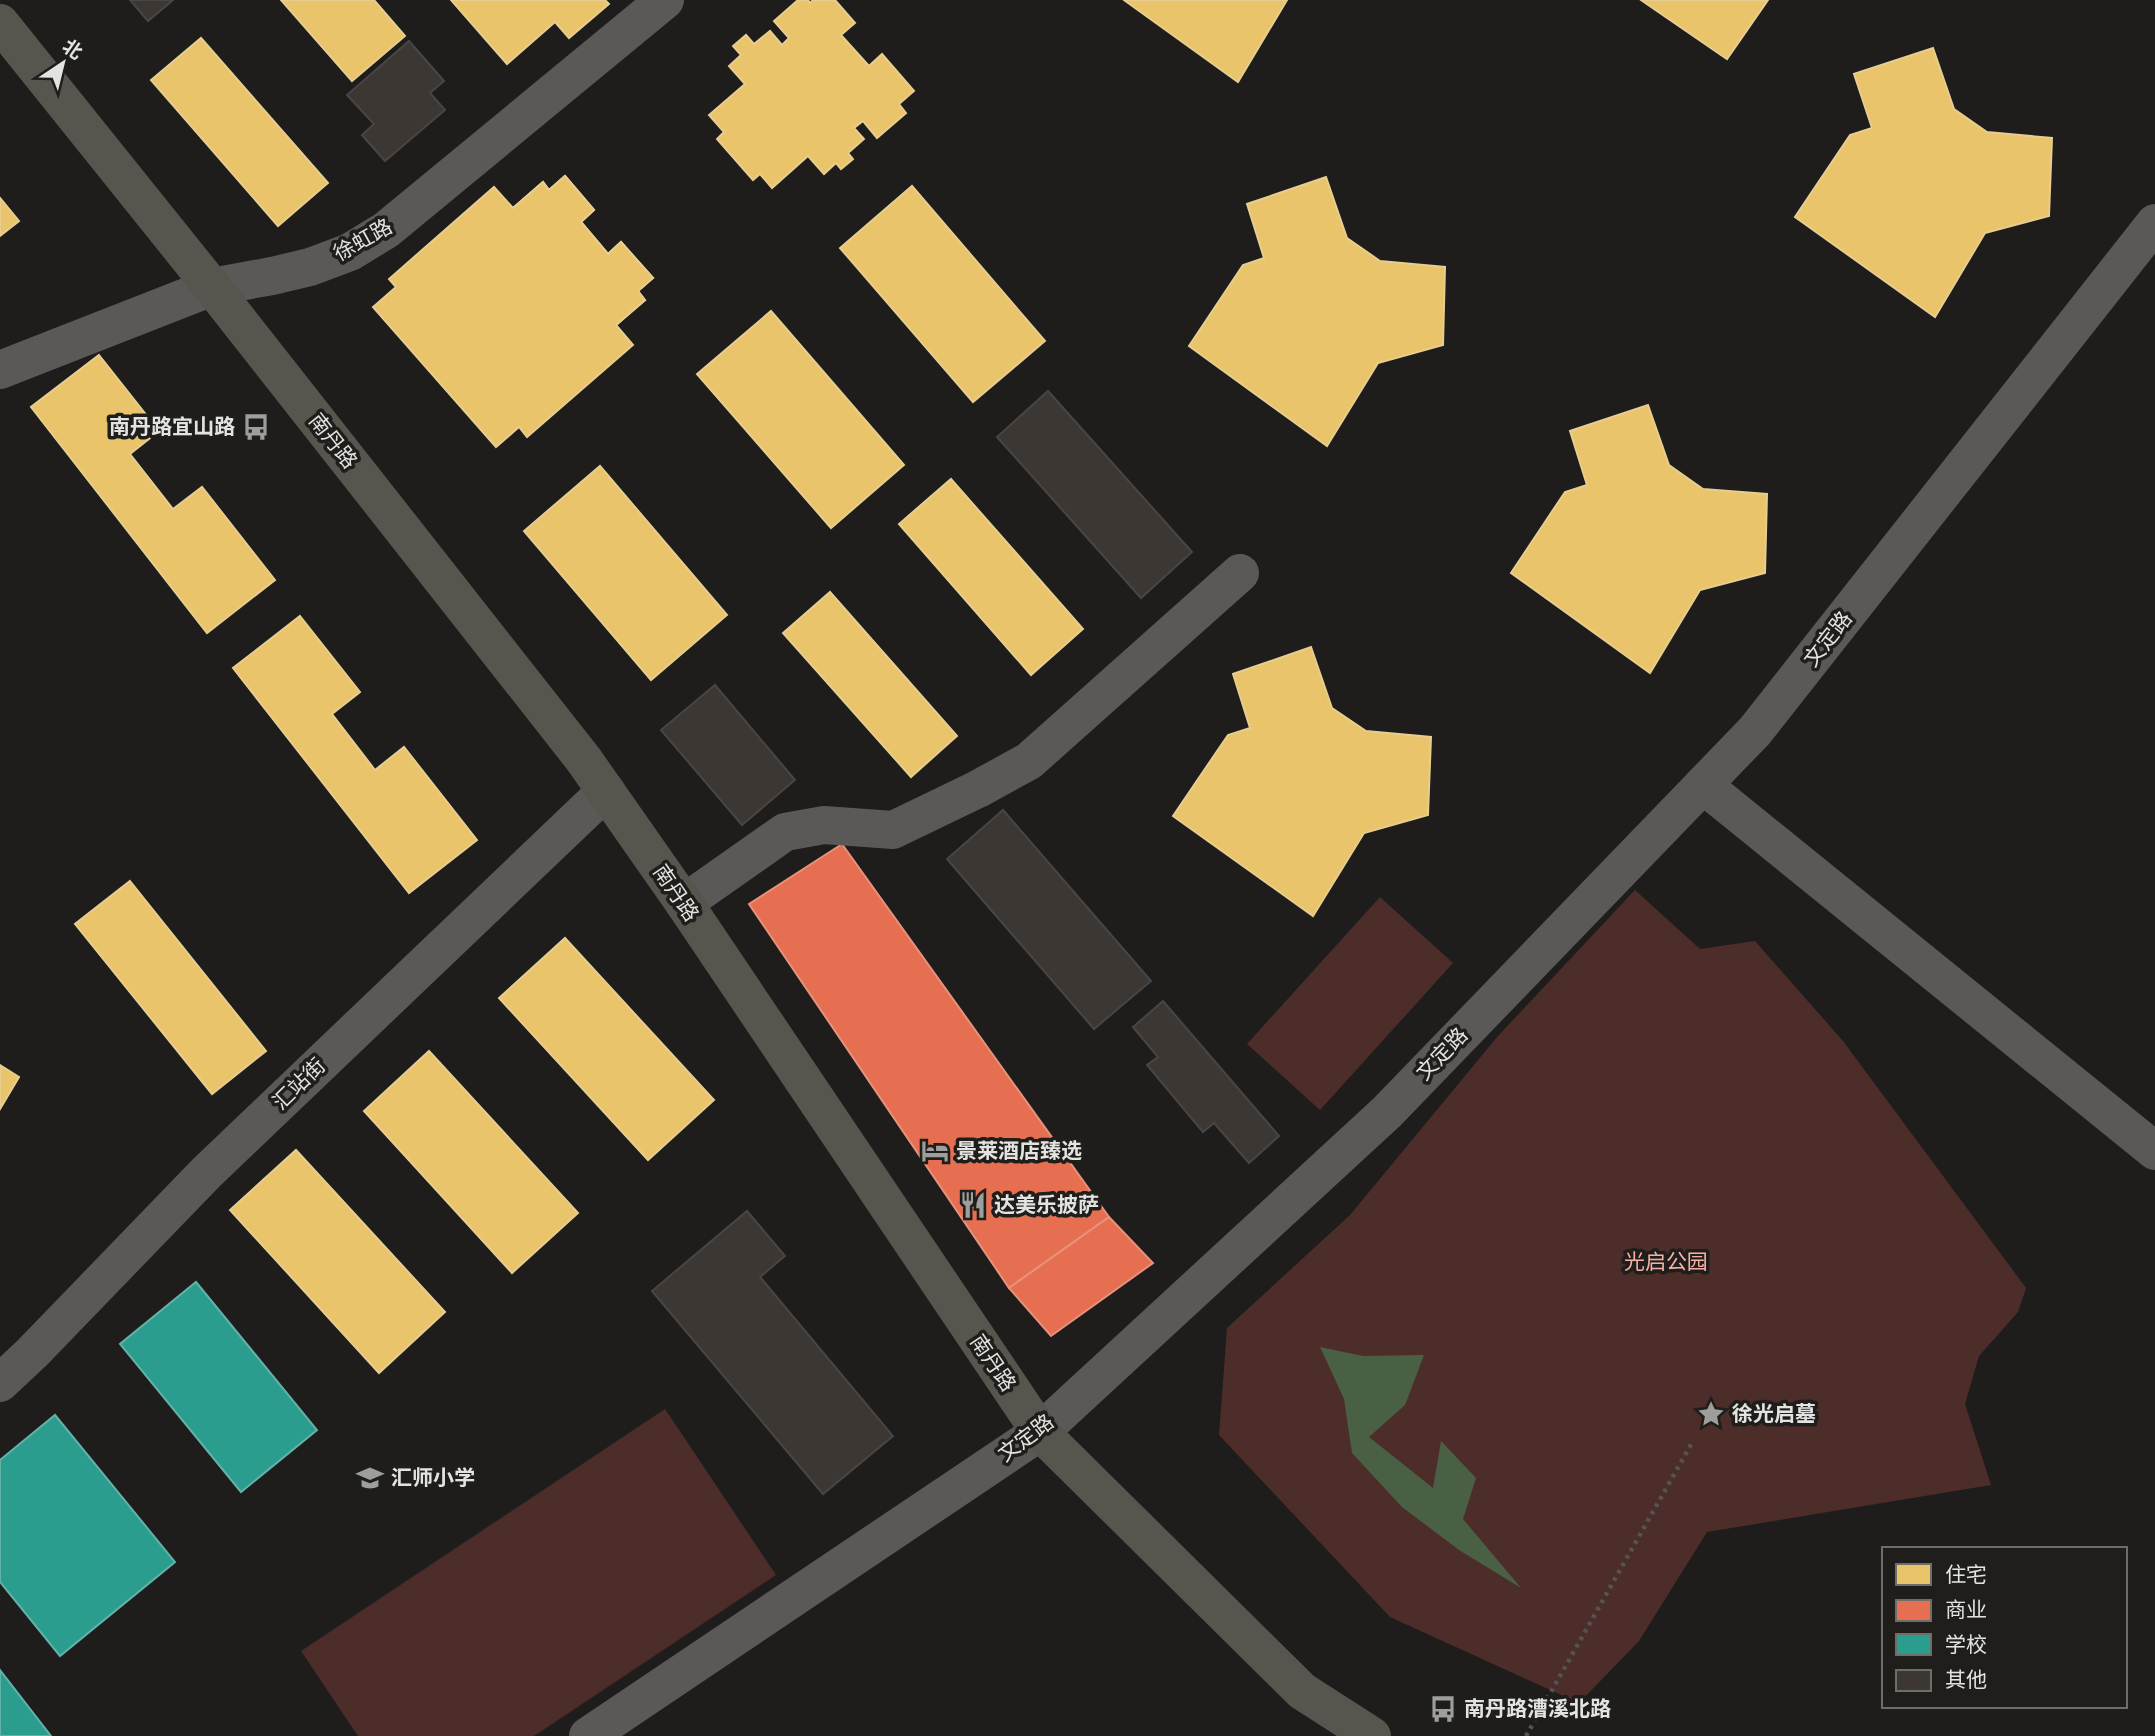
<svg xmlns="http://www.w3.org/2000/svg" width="2155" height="1736" viewBox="0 0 2155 1736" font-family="Rubik,'Noto Sans SC',sans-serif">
	<rect width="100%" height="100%" fill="#1e1d1c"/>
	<!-- green -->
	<g fill="#4d2d2a">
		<polygon points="1635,890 1700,949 1755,941 1843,1041 2026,1288 2018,1312 1979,1356 1965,1404 1991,1485 1707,1532 1639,1641 1579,1703 1390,1617 1219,1435 1227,1328 1350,1215 1498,1036"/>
		<polygon points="1380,897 1453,963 1320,1110 1247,1044"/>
		<polygon points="665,1409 776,1575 534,1736 358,1736 301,1651"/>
	</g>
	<!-- water -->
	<polygon fill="#4a6045" points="1320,1347 1363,1356 1424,1355 1405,1405 1369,1437 1433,1488 1441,1441 1476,1478 1463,1519 1521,1588 1459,1550 1402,1507 1352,1453 1344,1399"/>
	<!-- homes -->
	<g fill="#e9c46a" stroke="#e7cd8e" stroke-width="2">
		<polygon points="281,0 374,0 405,36 352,81"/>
		<polygon points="451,0 605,0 609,4 569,38 555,22 507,64"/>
		<polygon points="798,0 808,0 810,3 813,0 835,0 855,23 841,35 869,66 882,54 914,91 899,104 906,113 877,138 863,121 854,128 864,139 848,153 853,159 841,169 836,163 824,174 808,156 772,188 760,174 753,180 717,139 724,132 709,115 745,84 729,66 741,55 733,46 746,35 754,44 770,31 782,45 789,38 774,21"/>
		<polygon points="1124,0 1287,0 1238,82"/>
		<polygon points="1641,0 1768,0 1727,59"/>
		<polygon points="201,38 328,183 278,226 151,80"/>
		<polygon points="1933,48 1954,109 1987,132 2052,138 2049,216 1985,233 1935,317 1795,217 1850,135 1872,128 1854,74"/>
		<polygon points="565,176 594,210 581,222 608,254 621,242 653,278 638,291 645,300 616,325 601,308 593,315 603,326 587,340 593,346 580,357 575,351 563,361 547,343 511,375 499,361 492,368 456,326 463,320 448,302 484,271 468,253 480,242 472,233 484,222 493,232 508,217 521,232 528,226 513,208 543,182 549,190"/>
		<polygon points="565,176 594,210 581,222 608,254 621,242 653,278 638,291 645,300 616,325 633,345 527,437 519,427 496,447 373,307 396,287 389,279 494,187 513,208 543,182 549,190"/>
		<polygon points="1326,177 1347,238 1380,261 1445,267 1443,345 1378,363 1327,446 1189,346 1243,265 1264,258 1247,204"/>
		<polygon points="912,186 1045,341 973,402 840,248"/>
		<polygon points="0,198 19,221 0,236"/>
		<polygon points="771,311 904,465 831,528 697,374"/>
		<polygon points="99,355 159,431 130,454 173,509 202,487 275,580 207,633 31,407"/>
		<polygon points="1648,405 1669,465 1703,489 1767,494 1765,573 1700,590 1650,673 1511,573 1565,492 1587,485 1570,431"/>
		<polygon points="600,466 727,615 651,680 524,531"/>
		<polygon points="951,479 1083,629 1031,675 899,524"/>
		<polygon points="830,592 957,736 911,777 783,633"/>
		<polygon points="300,616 360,692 332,714 375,770 404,747 477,840 409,893 233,668"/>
		<polygon points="1311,647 1332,708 1366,731 1431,737 1428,815 1364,833 1313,916 1173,816 1228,735 1250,728 1233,674"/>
		<polygon points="130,881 266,1051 212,1094 75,924"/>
		<polygon points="565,938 714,1100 648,1160 499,998"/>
		<polygon points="429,1051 578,1213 512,1273 364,1111"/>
		<polygon points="0,1065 19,1077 0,1109"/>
		<polygon points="296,1150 445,1312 379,1373 230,1210"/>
	</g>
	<!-- shops -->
	<g fill="#e76f51" stroke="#e6927c" stroke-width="2">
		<polygon points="842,844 1109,1217 1009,1288 749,904"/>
		<polygon points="1109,1217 1153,1263 1051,1336 1009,1288"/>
	</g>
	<!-- schools -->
	<g fill="#2a9d8f" stroke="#62b2a8" stroke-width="2">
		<polygon points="196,1282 317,1430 241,1492 120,1344"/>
		<polygon points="55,1415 175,1562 60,1656 0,1582 0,1460"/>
		<polygon points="0,1670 51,1736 0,1736"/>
	</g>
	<!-- building -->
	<g fill="#3c3732" stroke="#474646" stroke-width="2">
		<polygon points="130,0 173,0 148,21"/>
		<polygon points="409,41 444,81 430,93 445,110 385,161 362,135 374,124 347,95"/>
		<polygon points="1048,391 1192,552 1141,598 997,437"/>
		<polygon points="715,685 795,780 742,825 661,730"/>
		<polygon points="1003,810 1151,981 1094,1029 947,859"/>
		<polygon points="1163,1001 1279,1136 1249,1163 1214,1123 1203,1132 1147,1065 1158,1057 1133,1027"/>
		<polygon points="747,1211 785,1256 760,1277 893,1436 823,1494 652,1291"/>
	</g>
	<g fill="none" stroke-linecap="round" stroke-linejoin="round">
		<!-- path -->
		<polyline stroke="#555453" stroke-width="4.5" stroke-dasharray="3.5 5" stroke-linecap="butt" points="1526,1736 1693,1441"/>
		<!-- minor -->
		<g stroke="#5a5958" stroke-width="38">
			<polyline points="0,370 212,287 272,276 310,267 350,252 386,230 665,0"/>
			<polyline points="1703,785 2155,1151"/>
			<polyline points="684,903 785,832 824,825 893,830 978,789 1029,761 1240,573"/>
			<polyline points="0,1383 32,1353 206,1173 606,791"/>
			<polyline points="588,1736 1040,1432 1387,1112 1755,731 2155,223"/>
		</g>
		<!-- major -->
		<polyline stroke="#56564f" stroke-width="38" points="0,23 212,287 584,760 684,903 1040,1432 1302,1691 1372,1736"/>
	</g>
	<!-- icons -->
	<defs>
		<symbol id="bus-bare" viewBox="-9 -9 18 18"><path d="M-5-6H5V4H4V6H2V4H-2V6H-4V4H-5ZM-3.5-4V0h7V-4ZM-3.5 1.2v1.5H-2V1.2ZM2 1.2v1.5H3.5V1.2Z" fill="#9e9e9c" stroke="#1f1e1b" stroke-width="2.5" paint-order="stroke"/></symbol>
		<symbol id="hotel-bare" viewBox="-9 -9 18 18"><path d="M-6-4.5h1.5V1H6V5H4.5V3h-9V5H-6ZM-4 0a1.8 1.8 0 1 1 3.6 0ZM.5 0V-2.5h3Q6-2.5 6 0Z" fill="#9e9e9c" stroke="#1f1e1b" stroke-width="2.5" paint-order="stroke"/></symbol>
		<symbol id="restaurant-bare" viewBox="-9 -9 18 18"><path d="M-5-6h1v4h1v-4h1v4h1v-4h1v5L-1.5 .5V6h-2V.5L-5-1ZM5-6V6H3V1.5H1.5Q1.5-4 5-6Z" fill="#9e9e9c" stroke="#1f1e1b" stroke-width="2.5" paint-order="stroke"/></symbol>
		<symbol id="sight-bare" viewBox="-9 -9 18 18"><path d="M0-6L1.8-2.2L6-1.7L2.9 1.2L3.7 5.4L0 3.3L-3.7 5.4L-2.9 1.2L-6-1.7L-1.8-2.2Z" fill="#9e9e9c" stroke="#1f1e1b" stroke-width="2.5" paint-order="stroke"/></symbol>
		<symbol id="school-bare" viewBox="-9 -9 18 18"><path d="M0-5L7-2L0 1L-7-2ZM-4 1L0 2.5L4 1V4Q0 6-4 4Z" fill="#9e9e9c" stroke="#1f1e1b" stroke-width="2.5" paint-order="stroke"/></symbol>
	</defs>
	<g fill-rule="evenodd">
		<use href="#bus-bare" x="237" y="408" width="38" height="38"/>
		<use href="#hotel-bare" x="916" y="1132" width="38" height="38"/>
		<use href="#restaurant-bare" x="954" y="1186" width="38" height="38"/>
		<use href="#sight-bare" x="1692" y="1395" width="38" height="38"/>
		<use href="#school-bare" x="351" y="1459" width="38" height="38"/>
		<use href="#bus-bare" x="1424" y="1690" width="38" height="38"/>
	</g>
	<g text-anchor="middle" stroke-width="7" stroke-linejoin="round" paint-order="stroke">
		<!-- street labels -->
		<g font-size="21" fill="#e3e3e1" stroke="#1f1e1b">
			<text transform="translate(363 240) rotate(-29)" y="7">徐虹路</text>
			<text transform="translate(333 441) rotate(52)" y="7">南丹路</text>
			<text transform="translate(1828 639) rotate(-52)" y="7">文定路</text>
			<text transform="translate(676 893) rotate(56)" y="7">南丹路</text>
			<text transform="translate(1442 1054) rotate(-46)" y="7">文定路</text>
			<text transform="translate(299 1084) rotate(-44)" y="7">汇站街</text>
			<text transform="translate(993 1363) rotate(56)" y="7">南丹路</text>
			<text transform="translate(1026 1438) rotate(-37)" y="7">文定路</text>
		</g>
		<!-- poi labels -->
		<g font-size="21" font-weight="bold" fill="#e3e3e1" stroke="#1f1e1b" text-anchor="start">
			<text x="235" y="434" text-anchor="end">南丹路宜山路</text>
			<text x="956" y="1158">景莱酒店臻选</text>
			<text x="994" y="1212">达美乐披萨</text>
			<text x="1732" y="1421">徐光启墓</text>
			<text x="391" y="1485">汇师小学</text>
			<text x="1464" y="1716">南丹路漕溪北路</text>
		</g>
		<!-- park labels -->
		<g font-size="21" fill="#f7b0a7" stroke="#1f1e1b">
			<text x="1666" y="1269">光启公园</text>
		</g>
	</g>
	<!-- legend -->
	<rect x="1882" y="1547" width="245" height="161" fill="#1f1e1b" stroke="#6d6d6a" stroke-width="2"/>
	<rect x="1896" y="1564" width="35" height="21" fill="#e9c46a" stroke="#6d6d6a" stroke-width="2"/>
	<text x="1945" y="1582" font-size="21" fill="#e3e3e1">住宅</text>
	<rect x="1896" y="1600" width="35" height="21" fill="#e76f51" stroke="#6d6d6a" stroke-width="2"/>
	<text x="1945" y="1617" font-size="21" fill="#e3e3e1">商业</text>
	<rect x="1896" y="1634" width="35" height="21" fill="#2a9d8f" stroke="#6d6d6a" stroke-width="2"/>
	<text x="1945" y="1652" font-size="21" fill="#e3e3e1">学校</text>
	<rect x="1896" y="1670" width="35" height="21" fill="#3c3732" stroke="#6d6d6a" stroke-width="2"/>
	<text x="1945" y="1687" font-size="21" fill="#e3e3e1">其他</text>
	<!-- north arrow -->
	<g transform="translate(63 63) rotate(35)" stroke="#1f1e1b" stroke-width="5" paint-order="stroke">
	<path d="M0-5L12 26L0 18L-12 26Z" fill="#e3e3e1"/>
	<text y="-10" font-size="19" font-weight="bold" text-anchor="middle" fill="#e3e3e1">北</text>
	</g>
</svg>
